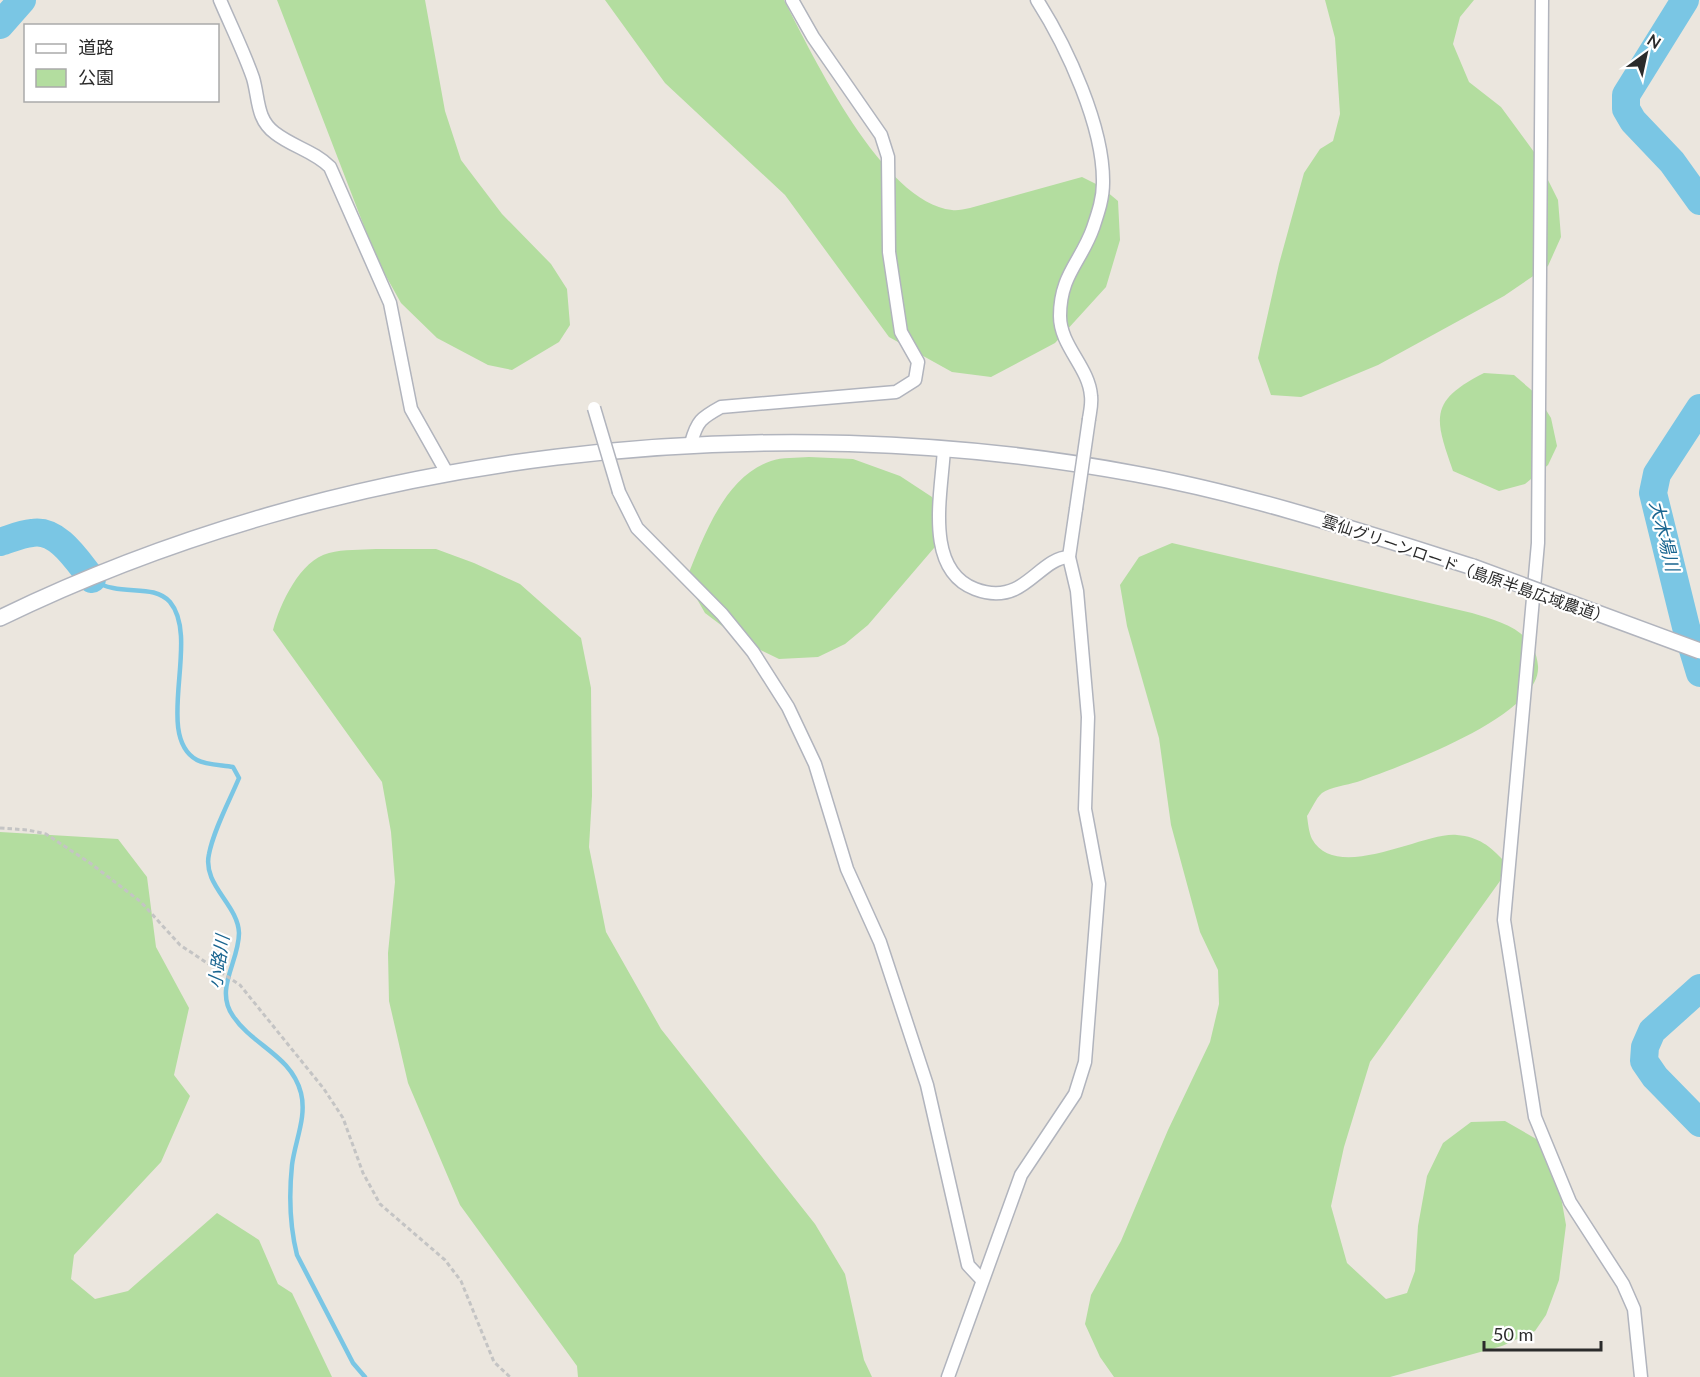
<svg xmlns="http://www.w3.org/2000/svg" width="1700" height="1377" viewBox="0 0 1700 1377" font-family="Lato,'Noto Sans JP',sans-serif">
	<rect width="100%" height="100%" fill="#ebe6de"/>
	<!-- green -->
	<g fill="#b3dd9f">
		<polygon points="277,0 425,0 445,111 461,160 502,214 551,264 567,289 570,325 559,342 512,370 488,365 437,338 401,303 377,260"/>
		<path d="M 605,0 L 784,0 C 813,56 883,203 952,210 C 957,211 964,209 970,208 L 1082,177 L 1100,186 L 1118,201 L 1120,240 L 1106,287 L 1055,343 L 991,377 L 952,372 L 889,337 L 785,195 L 665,83 Z"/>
		<polygon points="1325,0 1474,0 1460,17 1453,44 1469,82 1501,107 1534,152 1558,200 1561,237 1548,266 1504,296 1378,365 1301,397 1271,395 1258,358 1279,264 1304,173 1320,149 1333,141 1340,114 1335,38"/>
		<path d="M 1484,373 L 1514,375 L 1536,394 L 1551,418 L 1557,446 L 1548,465 L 1525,484 L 1499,491 L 1453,471 C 1434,417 1429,401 1484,373 Z"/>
		<path d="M 809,457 L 853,459 L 900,476 L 932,497 L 945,523 L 940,541 L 868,625 L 845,644 L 818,657 L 779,659 L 742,641 L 705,613 L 686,580 C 703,538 724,477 771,461 C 782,457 797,458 809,457 Z"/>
		<path d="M 1172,543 L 1472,613 C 1501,622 1535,630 1538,666 C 1542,716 1396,768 1357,782 C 1347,785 1330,787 1322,793 C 1316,798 1311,810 1307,816 C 1308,823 1309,833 1312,839 C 1337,884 1425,831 1457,835 C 1479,837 1490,846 1504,861 L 1500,881 L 1370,1062 L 1344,1147 L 1331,1206 L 1347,1263 L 1386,1299 L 1407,1293 L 1415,1271 L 1418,1226 L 1427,1176 L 1443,1143 L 1471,1122 L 1505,1121 L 1538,1140 L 1556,1169 L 1566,1225 L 1559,1280 L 1546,1315 L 1535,1331 L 1502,1346 L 1390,1377 L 1114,1377 L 1100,1357 L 1085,1324 L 1091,1295 L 1121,1241 L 1168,1130 L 1210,1042 L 1219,1004 L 1218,970 L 1200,932 L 1171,825 L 1159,738 L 1127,626 L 1120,585 L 1139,557 Z"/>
		<path d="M 376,549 L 436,549 L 474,563 L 520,584 L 581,638 L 591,688 L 592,796 L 589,847 L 606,932 L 661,1029 L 815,1224 L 845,1274 L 864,1360 L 872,1377 L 578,1377 L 577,1366 L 460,1205 L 408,1083 L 389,1001 L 388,953 L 395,882 L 391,832 L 382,782 L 273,630 C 280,604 300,560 329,553 C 344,549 361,550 376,549 Z"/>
		<polygon points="0,832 118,839 147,877 156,947 189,1008 174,1075 190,1096 161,1162 74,1255 71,1279 95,1299 128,1291 217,1213 259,1240 278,1284 292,1293 332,1377 0,1377"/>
	</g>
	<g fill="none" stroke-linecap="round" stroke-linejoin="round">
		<!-- stream -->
		<path stroke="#7ac6e4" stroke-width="4.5" d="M 93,580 C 120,598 152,582 170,602 C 201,639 153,736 197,760 C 206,765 222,765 233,767 L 239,778 C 229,802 214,829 209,854 C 202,885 238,904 239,933 C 239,962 214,989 233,1016 C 253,1046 291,1055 301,1093 C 307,1117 295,1141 292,1165 C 289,1194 290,1227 297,1255 L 353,1363 L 365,1377"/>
		<!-- river -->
		<g stroke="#7ac6e4" stroke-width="28">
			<polyline points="1685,0 1626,95 1626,109 1633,121 1672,162 1700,201"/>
			<polyline points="0,25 22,0"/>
			<polyline points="1700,408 1657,474 1653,493 1686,627 1700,673"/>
			<path d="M 0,542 C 10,539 21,534 32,533 C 58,528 78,562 92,579"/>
			<polyline points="1700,988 1652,1031 1645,1047 1644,1061 1655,1077 1700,1123"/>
		</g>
		<defs>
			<g id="minor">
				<path d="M 220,0 C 231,26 244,52 253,78 C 259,98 256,119 275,133 C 293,147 314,151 330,167 L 390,303 L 411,409 L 447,473"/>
				<path d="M 1037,0 C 1067,47 1104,127 1103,183 C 1103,199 1098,213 1093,228 C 1081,262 1060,275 1060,316 C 1060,346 1089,367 1091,396 C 1092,404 1090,412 1089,419"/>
				<polyline points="1542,0 1538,543 1504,920 1535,1117 1570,1202 1623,1284 1634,1309 1641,1377"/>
				<path d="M 691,443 C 697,421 701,418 721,407 L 896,392 L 915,380 L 918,362 L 901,332 L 889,252 L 888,157 L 881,135 L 813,37 L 792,0"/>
				<path d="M 944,448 C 942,492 923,569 975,589 C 988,594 1002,595 1015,589 C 1033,581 1050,557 1069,557"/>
				<polyline points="619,492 637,528 722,614 753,652 788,707 815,764 847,869 880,942 927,1085 968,1265 982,1280"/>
				<polyline points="948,1377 1021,1175 1075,1094 1085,1062 1099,884 1085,809 1088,717 1077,591 1069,557 1076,509"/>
			</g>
			<path id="tertiary" d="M 0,618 C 342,451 763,404 1136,474 C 1251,495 1362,532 1473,567"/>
		</defs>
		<!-- minor casing -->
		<use href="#minor" stroke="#b1b4bd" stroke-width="15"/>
		<!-- tertiary casing -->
		<use href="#tertiary" stroke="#b1b4bd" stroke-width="18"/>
		<!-- path -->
		<polyline stroke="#c4c4c4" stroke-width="3" stroke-dasharray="4.5 3" stroke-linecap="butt" points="0,828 28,830 46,834 90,863 141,902 180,945 240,985 324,1089 343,1118 363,1173 380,1204 445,1260 461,1281 494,1362 510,1377"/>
		<!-- minor -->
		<use href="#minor" stroke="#fff" stroke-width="12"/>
		<!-- tertiary -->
		<use href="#tertiary" stroke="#fff" stroke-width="15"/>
		<defs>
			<g id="minor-bridge">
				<polyline points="594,408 619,492"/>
				<polyline points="1076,509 1089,419"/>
			</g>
			<polyline id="tertiary-bridge" points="1473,567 1700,651"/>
		</defs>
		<!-- minor-bridge casing -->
		<use href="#minor-bridge" stroke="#b1b4bd" stroke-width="15" stroke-linecap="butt"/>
		<!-- tertiary-bridge casing -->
		<use href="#tertiary-bridge" stroke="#b1b4bd" stroke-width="18" stroke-linecap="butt"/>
		<!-- minor-bridge -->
		<use href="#minor-bridge" stroke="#fff" stroke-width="12"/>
		<!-- tertiary-bridge -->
		<use href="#tertiary-bridge" stroke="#fff" stroke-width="15"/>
	</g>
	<g text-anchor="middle" stroke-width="4.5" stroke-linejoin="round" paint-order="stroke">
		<!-- street labels -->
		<g font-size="16" fill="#2b2b2b" stroke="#fff">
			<text transform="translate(1466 569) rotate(19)" y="6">雲仙グリーンロード（島原半島広域農道）</text>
		</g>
		<!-- water labels -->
		<g font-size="18" font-style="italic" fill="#196590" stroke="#fff">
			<text transform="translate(1664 536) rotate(76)" y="6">大木場川</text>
			<text transform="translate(219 962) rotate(-81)" y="6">小路川</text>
		</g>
	</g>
	<!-- legend -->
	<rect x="24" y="24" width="195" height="78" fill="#ffffff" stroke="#aaaaaa" stroke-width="1.5"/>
	<rect x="36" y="44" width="30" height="9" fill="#ffffff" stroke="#aaaaaa" stroke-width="1.5"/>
	<text x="78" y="54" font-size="18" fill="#2b2b2b">道路</text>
	<rect x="36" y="69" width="30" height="18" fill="#b3dd9f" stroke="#aaaaaa" stroke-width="1.5"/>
	<text x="78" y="84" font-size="18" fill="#2b2b2b">公園</text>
	<!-- north arrow -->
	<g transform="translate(1646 54) rotate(33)" stroke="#ffffff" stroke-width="4.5" paint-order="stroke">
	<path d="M0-4.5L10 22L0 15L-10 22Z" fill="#2b2b2b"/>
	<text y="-9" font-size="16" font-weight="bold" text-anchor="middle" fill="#2b2b2b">N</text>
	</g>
	<!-- scale -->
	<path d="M1484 1341v9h117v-9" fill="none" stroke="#2b2b2b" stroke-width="3"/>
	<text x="1493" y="1341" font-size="18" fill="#2b2b2b" stroke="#ffffff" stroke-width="4.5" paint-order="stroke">50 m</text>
</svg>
